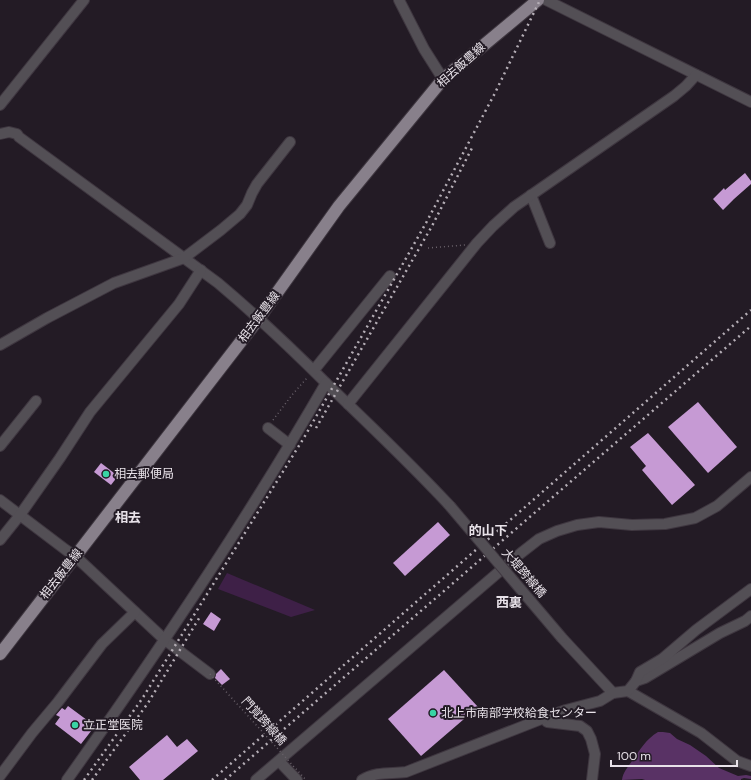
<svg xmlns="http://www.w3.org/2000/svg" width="751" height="780" viewBox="0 0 751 780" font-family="'DM Sans','Noto Sans JP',sans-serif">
	<rect width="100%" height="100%" fill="#231b25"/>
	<!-- green -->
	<polygon fill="#3e2047" points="227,573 315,610 291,617 218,589"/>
	<!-- water -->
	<path fill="#593265" d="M 658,732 L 663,732 L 670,733 L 677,739 L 690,745 L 706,756 L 719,768 L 738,776 L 746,775 L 751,776 L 751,779 L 744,778 L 741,779 L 741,780 L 645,780 L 642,779 L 622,780 C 623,772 628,767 632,761 C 640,750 646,739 658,732 Z"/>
	<!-- building -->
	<g fill="#c69ad4">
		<polygon points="745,173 751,181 751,184 734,199 723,210 713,199 724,188 725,190"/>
		<polygon points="698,402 737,447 708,473 668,427"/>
		<polygon points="648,433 695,485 672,505 642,470 646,466 630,447"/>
		<polygon points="101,463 118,476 111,485 94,472"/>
		<polygon points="438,522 450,535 405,576 393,563"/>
		<polygon points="211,612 221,619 214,631 203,624"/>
		<polygon points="221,669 230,679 222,685 215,678 216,674"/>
		<polygon points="444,670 478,707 421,756 388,719"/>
		<polygon points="68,706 95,726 81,744 55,724 60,717 56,715 62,708 65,710"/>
		<polygon points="167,735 177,747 187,739 198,751 163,780 140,780 129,767"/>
	</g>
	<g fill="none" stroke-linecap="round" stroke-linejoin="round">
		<defs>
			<g id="minor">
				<polyline points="399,0 424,49 443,79"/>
				<polyline points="546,0 751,102"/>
				<polyline points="0,105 84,0"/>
				<path d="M 0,134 L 9,132 L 17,134 L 19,137 L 218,283 C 256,315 292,349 327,384 C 369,424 411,464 450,506"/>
				<polyline points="531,195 550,243"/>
				<polyline points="0,345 47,318 114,283 184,258 221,230 240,214 247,205 252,193 257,184 290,142"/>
				<polyline points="314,370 390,276"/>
				<polyline points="348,404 477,243 493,226 514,207 674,96 686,86 696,75"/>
				<polyline points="268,428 290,445"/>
				<polyline points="0,446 36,401"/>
				<polyline points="0,500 66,550 75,556 165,640 210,674"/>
				<polyline points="0,540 20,515 60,458 90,412 179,304 201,270"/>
				<polyline points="562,638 613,693"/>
				<polyline points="636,681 645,678 720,633 745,621 751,616"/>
				<polyline points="628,691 701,733 737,761 751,766"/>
				<polyline points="544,718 547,722 580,726 587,731 591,739 595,754 592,780"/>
				<polyline points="279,761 297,780"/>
				<polyline points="0,776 32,733 58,702 102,644 135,612"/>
				<path d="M 67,780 C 159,651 247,520 326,383"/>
				<polyline points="256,780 521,553 539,539 557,531 577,525 599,522 632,525 665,524 695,518 717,506 751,477"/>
				<path d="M 362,780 C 377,771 390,774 406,772 L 544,718 L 566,710 L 600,701 L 613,693 L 628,691 L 636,681 L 640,672 L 662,659 L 696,630 L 751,589"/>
			</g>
			<polyline id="major" points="0,654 259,318 339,206 443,79 538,0"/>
		</defs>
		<!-- minor casing -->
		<use href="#minor" stroke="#3f3740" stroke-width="12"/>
		<!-- major casing -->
		<use href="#major" stroke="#3f3740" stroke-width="14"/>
		<!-- path -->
		<g stroke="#6a626b" stroke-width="1.5" stroke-dasharray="1 3" stroke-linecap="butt">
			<polyline points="428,248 465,245"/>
			<polyline points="273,420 292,395 307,378"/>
		</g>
		<!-- minor -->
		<use href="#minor" stroke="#534f55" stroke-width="10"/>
		<!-- major -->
		<use href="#major" stroke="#88808b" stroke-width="12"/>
		<!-- rail -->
		<g stroke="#b5aeb6" stroke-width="2.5" stroke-dasharray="2 4" stroke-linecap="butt">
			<polyline points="316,428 432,226 472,148"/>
			<polyline points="84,780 142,699 305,436 426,223 495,93 540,0"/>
			<polyline points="92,780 148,703 201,615"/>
			<polyline points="212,780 751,310"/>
			<polyline points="225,780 751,326"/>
		</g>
		<defs>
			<polyline id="minor-bridge" points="450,506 562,638"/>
		</defs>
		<!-- minor-bridge casing -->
		<use href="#minor-bridge" stroke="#3f3740" stroke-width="12" stroke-linecap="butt"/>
		<!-- path-bridge -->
		<polyline stroke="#6a626b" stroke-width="1.5" stroke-dasharray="1 3" stroke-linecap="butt" points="210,674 306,780"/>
		<!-- minor-bridge -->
		<use href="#minor-bridge" stroke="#534f55" stroke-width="10"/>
	</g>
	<!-- markers -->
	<g fill="#39d4a5" stroke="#231b25" stroke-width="1.5">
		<circle cx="106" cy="474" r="4"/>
		<circle cx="433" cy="713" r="4"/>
		<circle cx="75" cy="725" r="4"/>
	</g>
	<g text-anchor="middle" stroke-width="4" stroke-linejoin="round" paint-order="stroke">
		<!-- street labels -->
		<g font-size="12" fill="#e8e2e9" stroke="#231b25">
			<text transform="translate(461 65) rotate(-42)" y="4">相去飯豊線</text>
			<text transform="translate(259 317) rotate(-53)" y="4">相去飯豊線</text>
			<text transform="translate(524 573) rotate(49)" y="4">大堤跨線橋</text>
			<text transform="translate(61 574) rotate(-52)" y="4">相去飯豊線</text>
			<text transform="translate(264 721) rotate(48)" y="4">門覚跨線橋</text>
		</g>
		<!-- poi labels -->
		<g font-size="12" fill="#e8e2e9" stroke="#231b25" text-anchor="start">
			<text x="114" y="478">相去郵便局</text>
			<text x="441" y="717">北上市南部学校給食センター</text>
			<text x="83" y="729">立正堂医院</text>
		</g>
		<!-- neighbourhood labels -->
		<g font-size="13" font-weight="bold" fill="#e8e2e9" stroke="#231b25">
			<text x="128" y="522">相去</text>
			<text x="488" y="535">的山下</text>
			<text x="509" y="607">西裏</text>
		</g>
	</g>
	<!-- scale -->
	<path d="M611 760v6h126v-6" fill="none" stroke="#e8e2e9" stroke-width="2"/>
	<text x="617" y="760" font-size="12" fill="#e8e2e9" stroke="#231b25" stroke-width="3" paint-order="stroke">100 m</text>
</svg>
